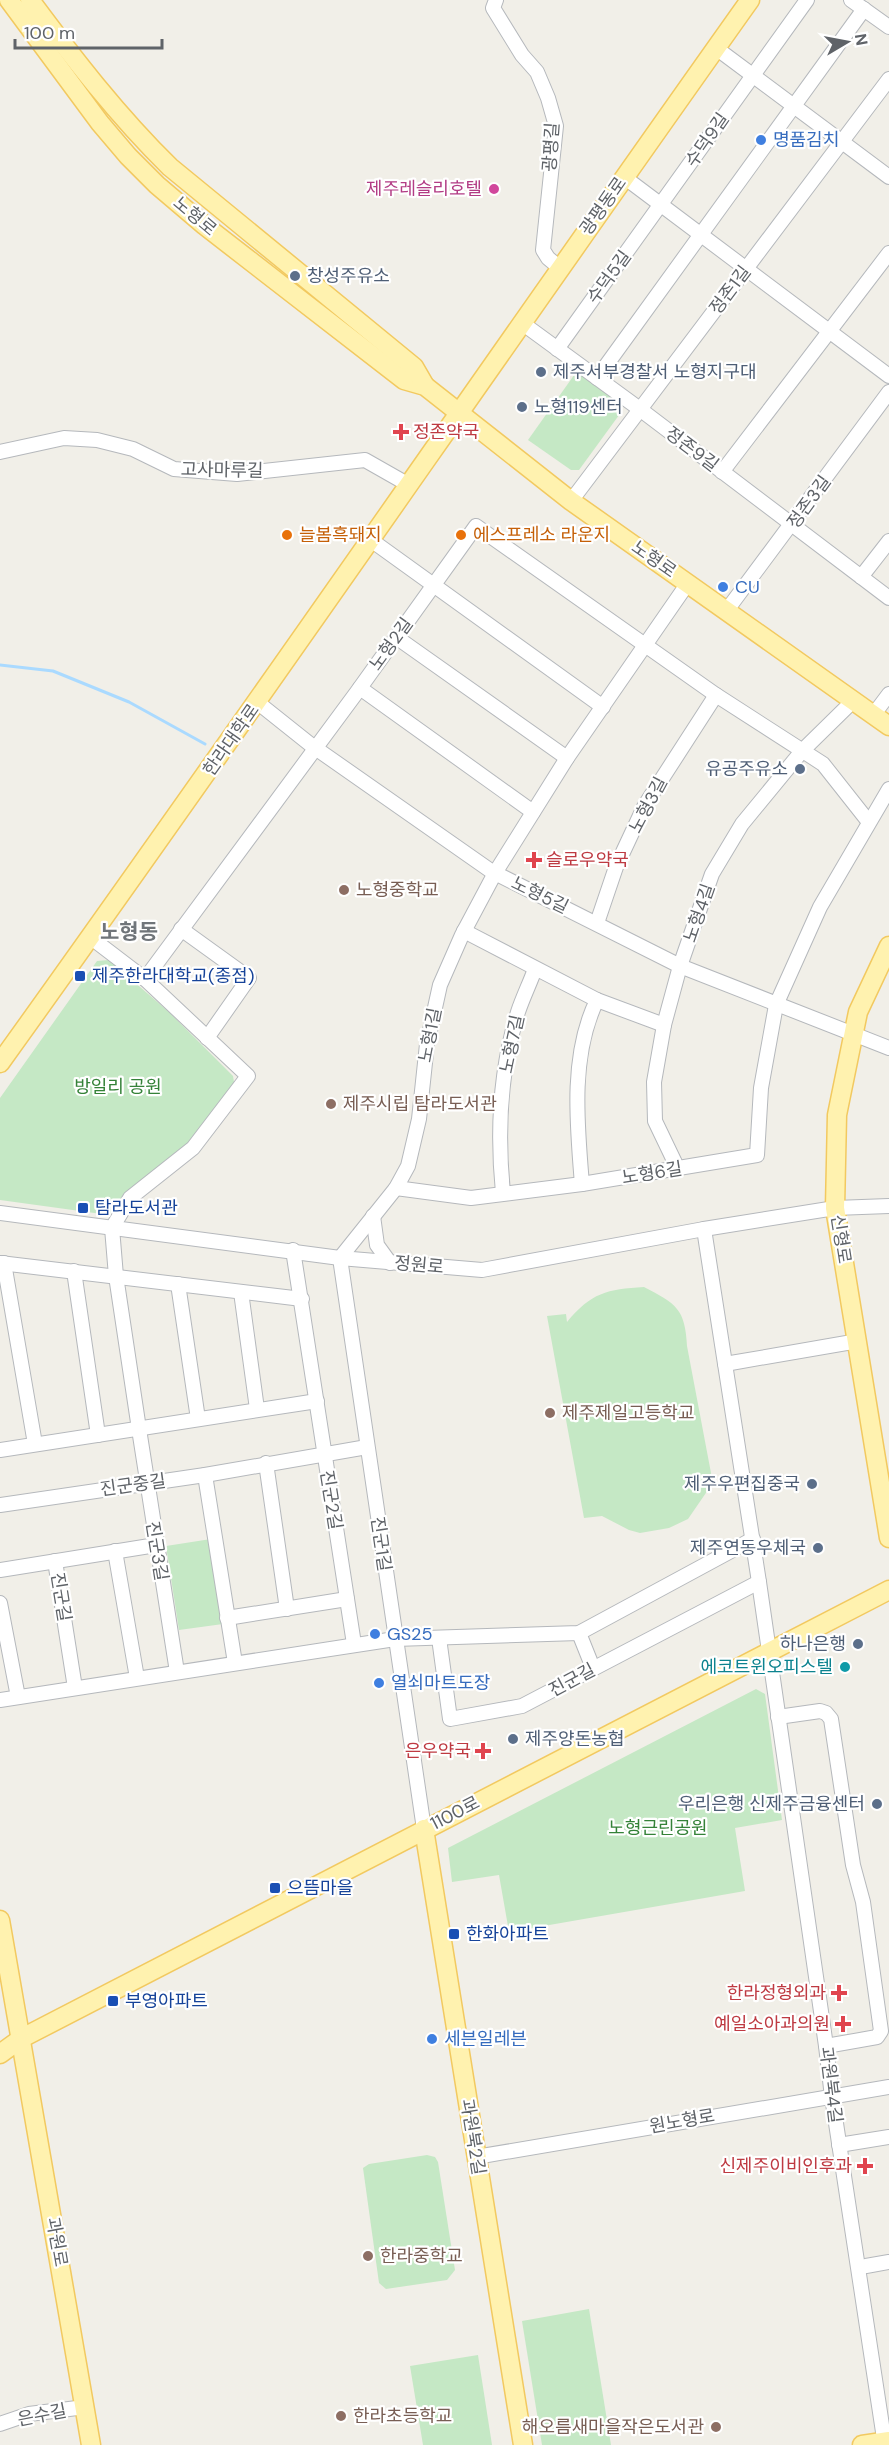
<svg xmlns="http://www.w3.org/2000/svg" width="889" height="2445" viewBox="0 0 889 2445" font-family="'DM Sans','Noto Sans KR',sans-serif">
	<rect width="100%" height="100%" fill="#f1efe8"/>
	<!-- green -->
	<g fill="#c5e8c5">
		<polygon points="577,371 622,403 622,411 579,470 571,470 528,440"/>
		<polygon points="109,960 170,1013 233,1076 235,1088 192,1140 122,1198 109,1215 0,1200 0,1098 97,961"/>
		<path d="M 644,1287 C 676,1304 685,1308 687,1346 L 711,1473 L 710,1487 L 688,1519 L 669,1528 L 640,1533 L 629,1530 L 602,1516 L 584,1518 L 547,1316 L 566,1314 L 567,1322 C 591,1293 607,1289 644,1287 Z"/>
		<polygon points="211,1539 223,1624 179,1630 166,1546"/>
		<polygon points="756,1689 765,1694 782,1820 735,1828 745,1891 509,1932 499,1875 452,1882 448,1848"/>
		<polygon points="427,2155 435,2157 438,2162 455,2270 447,2280 386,2289 379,2283 363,2168 369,2164"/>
		<polygon points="589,2309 611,2445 542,2445 522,2321"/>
		<polygon points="478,2355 492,2445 423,2445 410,2366"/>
	</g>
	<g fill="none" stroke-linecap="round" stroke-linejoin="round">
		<!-- stream -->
		<polyline stroke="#aadaff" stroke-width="3" points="0,665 53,671 129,702 205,744"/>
		<defs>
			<g id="minor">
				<polyline points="496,0 493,8 522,55 537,72 548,98 556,126 543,250 548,258 560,268"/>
				<polyline points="851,0 889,27"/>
				<polyline points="716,48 889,177"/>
				<polyline points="624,177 889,376"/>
				<polyline points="522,323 641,410 889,598"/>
				<polyline points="557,349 807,0"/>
				<polyline points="597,378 864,9"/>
				<polyline points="0,452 64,438 97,440 133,449 174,469 237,474 365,460 409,485"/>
				<polyline points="722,472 889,253"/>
				<polyline points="571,501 889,79"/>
				<polyline points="371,540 603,707"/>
				<polyline points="861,577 889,541"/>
				<polyline points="727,610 889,392"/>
				<polyline points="396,637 567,758"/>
				<polyline points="360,688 533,812"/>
				<polyline points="257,702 311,745 491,871 680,966 889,1048"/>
				<polyline points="874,714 889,694"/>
				<polyline points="597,923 616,867 645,805 716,695"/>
				<polyline points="181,929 249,978 207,1038"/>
				<polyline points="464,931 597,1000 664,1025"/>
				<polyline points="90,937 145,979 248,1076 193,1148 130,1198 112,1228 116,1276 139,1429 177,1672"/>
				<polyline points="145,979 357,692 476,526 716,695 823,764 868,821"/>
				<polyline points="678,1169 655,1121 654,1082 664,1025 680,966 712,874 742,824 802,751 854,700"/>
				<path d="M 582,1184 C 577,1124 570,1055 597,1000"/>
				<polyline points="396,1188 471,1198 582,1184 757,1155 761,1088 776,1005 820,907 889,789"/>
				<path d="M 503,1193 C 497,1133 500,1070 518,1012 C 523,997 530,983 535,969"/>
				<polyline points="0,1213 340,1258 482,1270 704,1229 835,1208 889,1206"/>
				<polyline points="373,1216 377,1245 390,1263"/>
				<polyline points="704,1229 759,1582 826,2046 832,2097 885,2445"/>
				<polyline points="293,1250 354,1644"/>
				<polyline points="0,1263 302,1299"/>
				<polyline points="4,1263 35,1444"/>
				<polyline points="74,1271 98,1435"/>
				<polyline points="178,1284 198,1419"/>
				<polyline points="241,1292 257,1409"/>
				<polyline points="725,1364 858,1341"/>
				<polyline points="0,1450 317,1401"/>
				<polyline points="266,1463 287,1609"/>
				<polyline points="205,1475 235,1663"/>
				<polyline points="0,1505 205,1475 367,1447"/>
				<polyline points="115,1551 137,1678"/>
				<polyline points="55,1561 75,1688"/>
				<polyline points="0,1570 156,1545"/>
				<polyline points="0,1603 18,1697"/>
				<polyline points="227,1618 347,1599"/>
				<polyline points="579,1633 593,1668"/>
				<polyline points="439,1638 450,1719 522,1706 759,1582"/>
				<polyline points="0,1700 395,1639 579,1633 753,1539"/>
				<polyline points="778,1717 820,1711 826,1713 831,1719 853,1865 863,1902 881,2031 877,2037 826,2046"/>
				<polyline points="424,1829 340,1258 396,1188 408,1166 419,1119 427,1044 440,985 462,935 495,873 567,758 688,583"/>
				<polyline points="839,2145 889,2137"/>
				<polyline points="476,2157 889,2087"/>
				<polyline points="866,2266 889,2262"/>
				<polyline points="0,2424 29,2414 85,2407"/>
			</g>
			<g id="major">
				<polyline points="9,0 100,123 128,156 157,185 204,225 404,380 425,386 571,501 889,726"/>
				<path d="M 30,0 C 73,58 118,116 170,167 L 414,367 L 425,386"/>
				<polyline points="889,946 858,1012 837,1115 835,1208 889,1538"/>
				<path d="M 0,1063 C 253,711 499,353 750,0"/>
				<polyline points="424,1829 523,2445"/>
				<polyline points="0,1920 91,2445"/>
				<polyline points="0,2054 22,2038 889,1590"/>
				<polyline points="862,2445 889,2441"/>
			</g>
		</defs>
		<!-- minor casing -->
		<use href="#minor" stroke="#b5b8bc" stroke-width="16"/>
		<!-- major casing -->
		<use href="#major" stroke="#f2c960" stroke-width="21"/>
		<!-- minor -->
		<use href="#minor" stroke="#fff" stroke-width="14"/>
		<!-- major -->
		<use href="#major" stroke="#fff2af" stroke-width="18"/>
	</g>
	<!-- markers -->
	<g fill="#3f7fe0" stroke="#fff" stroke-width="2">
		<circle cx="761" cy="140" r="6"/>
		<circle cx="723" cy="587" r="6"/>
		<circle cx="375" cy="1634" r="6"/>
		<circle cx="379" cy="1683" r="6"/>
		<circle cx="432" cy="2039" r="6"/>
	</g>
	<circle fill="#d1479c" stroke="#fff" stroke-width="2" cx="494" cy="189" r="6"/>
	<g fill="#5c6f8a" stroke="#fff" stroke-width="2">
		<circle cx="295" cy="276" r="6"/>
		<circle cx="541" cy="372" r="6"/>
		<circle cx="522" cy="407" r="6"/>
		<circle cx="800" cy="769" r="6"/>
		<circle cx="812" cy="1484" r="6"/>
		<circle cx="818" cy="1548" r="6"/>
		<circle cx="858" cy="1644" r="6"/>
		<circle cx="513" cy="1739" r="6"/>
		<circle cx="877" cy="1804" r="6"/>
	</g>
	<g fill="#e0444e" stroke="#fff" stroke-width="2">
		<path d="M398 423h6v6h6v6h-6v6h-6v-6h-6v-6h6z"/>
		<path d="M531 851h6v6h6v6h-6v6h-6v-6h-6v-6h6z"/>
		<path d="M480 1742h6v6h6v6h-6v6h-6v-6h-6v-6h6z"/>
		<path d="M836 1984h6v6h6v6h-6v6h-6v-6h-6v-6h6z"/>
		<path d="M840 2015h6v6h6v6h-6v6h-6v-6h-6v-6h6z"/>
		<path d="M862 2157h6v6h6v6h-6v6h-6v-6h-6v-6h6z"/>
	</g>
	<g fill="#e8710a" stroke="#fff" stroke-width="2">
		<circle cx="287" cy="535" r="6"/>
		<circle cx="461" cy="535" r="6"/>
	</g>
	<g fill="#8d6e63" stroke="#fff" stroke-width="2">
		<circle cx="344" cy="890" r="6"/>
		<circle cx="331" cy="1104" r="6"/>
		<circle cx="550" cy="1413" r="6"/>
		<circle cx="368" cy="2256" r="6"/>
		<circle cx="341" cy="2416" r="6"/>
		<circle cx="716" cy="2427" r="6"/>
	</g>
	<g fill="#1a4fb4" stroke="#fff" stroke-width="2">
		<rect x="74" y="970" width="12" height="12" rx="3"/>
		<rect x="77" y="1202" width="12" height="12" rx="3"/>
		<rect x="269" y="1882" width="12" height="12" rx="3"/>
		<rect x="448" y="1928" width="12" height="12" rx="3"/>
		<rect x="107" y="1995" width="12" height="12" rx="3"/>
	</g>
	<circle fill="#0f9aa8" stroke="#fff" stroke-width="2" cx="845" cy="1667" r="6"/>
	<g text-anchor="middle" stroke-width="4.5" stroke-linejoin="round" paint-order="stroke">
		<!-- street labels -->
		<g font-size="18" fill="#5f6368" stroke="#fff">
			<text transform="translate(707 140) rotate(-55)" y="6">수덕9길</text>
			<text transform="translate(551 147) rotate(-86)" y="6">광평길</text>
			<text transform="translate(603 206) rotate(-55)" y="6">광평동로</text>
			<text transform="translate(195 216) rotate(40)" y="6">노형로</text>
			<text transform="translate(609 277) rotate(-54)" y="6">수덕5길</text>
			<text transform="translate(730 290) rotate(-53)" y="6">정존1길</text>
			<text transform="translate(692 449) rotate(37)" y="6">정존9길</text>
			<text transform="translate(222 470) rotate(1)" y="6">고사마루길</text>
			<text transform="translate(809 502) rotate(-54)" y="6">정존3길</text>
			<text transform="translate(654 559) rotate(35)" y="6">노형로</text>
			<text transform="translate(391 644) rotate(-54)" y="6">노형2길</text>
			<text transform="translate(231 740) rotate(-55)" y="6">한라대학로</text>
			<text transform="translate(648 805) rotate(-62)" y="6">노형3길</text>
			<text transform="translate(540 895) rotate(26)" y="6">노형5길</text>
			<text transform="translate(699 913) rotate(-71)" y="6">노형4길</text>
			<text transform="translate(430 1035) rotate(-79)" y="6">노형1길</text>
			<text transform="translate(512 1044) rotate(-78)" y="6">노형7길</text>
			<text transform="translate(652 1173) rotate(-9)" y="6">노형6길</text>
			<text transform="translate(841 1239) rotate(81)" y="6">신형로</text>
			<text transform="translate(419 1265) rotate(5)" y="6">정원로</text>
			<text transform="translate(133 1485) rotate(-8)" y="6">진군중길</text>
			<text transform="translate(331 1500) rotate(81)" y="6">진군2길</text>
			<text transform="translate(381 1544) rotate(82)" y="6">진군1길</text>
			<text transform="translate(157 1551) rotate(81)" y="6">진군3길</text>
			<text transform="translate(61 1597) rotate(81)" y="6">진군길</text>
			<text transform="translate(572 1680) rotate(-28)" y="6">진군길</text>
			<text transform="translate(455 1813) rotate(-27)" y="6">1100로</text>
			<text transform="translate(831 2085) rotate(83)" y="6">과원북4길</text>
			<text transform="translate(682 2121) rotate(-10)" y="6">원노형로</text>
			<text transform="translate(473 2137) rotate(81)" y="6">과원북2길</text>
			<text transform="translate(57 2242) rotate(80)" y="6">과원로</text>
			<text transform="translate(42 2415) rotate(-11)" y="6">은수길</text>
		</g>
		<!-- shop labels -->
		<g font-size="18" fill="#366cbe" stroke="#fff" text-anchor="start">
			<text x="773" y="146">명품김치</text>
			<text x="735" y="593">CU</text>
			<text x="387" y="1640">GS25</text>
			<text x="391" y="1689">열쇠마트도장</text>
			<text x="444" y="2045">세븐일레븐</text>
		</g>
		<!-- hotel labels -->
		<g font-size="18" fill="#b23c85" stroke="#fff" text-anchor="end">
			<text x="482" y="195">제주레슬리호텔</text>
		</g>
		<!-- service labels -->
		<g font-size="18" fill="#4e5e75" stroke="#fff" text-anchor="end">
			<text x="307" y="282" text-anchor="start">창성주유소</text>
			<text x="553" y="378" text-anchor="start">제주서부경찰서 노형지구대</text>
			<text x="534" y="413" text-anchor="start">노형119센터</text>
			<text x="788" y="775">유공주유소</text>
			<text x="800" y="1490">제주우편집중국</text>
			<text x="806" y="1554">제주연동우체국</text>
			<text x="846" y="1650">하나은행</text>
			<text x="525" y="1745" text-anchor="start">제주양돈농협</text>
			<text x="865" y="1810">우리은행 신제주금융센터</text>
		</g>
		<!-- health labels -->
		<g font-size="18" fill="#be3a42" stroke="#fff" text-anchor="end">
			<text x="413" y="438" text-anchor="start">정존약국</text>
			<text x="546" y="866" text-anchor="start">슬로우약국</text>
			<text x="471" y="1757">은우약국</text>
			<text x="826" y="1999">한라정형외과</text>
			<text x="830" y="2030">예일소아과의원</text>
			<text x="852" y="2172">신제주이비인후과</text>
		</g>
		<!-- food labels -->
		<g font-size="18" fill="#c56008" stroke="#fff" text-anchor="start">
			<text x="299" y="541">늘봄흑돼지</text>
			<text x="473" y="541">에스프레소 라운지</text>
		</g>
		<!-- education labels -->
		<g font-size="18" fill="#785e54" stroke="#fff" text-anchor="start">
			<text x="356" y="896">노형중학교</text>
			<text x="343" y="1110">제주시립 탐라도서관</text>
			<text x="562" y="1419">제주제일고등학교</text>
			<text x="380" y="2262">한라중학교</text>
			<text x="353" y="2422">한라초등학교</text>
			<text x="704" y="2433" text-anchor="end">해오름새마을작은도서관</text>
		</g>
		<!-- transit labels -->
		<g font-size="18" fill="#164399" stroke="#fff" text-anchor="start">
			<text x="92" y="982">제주한라대학교(종점)</text>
			<text x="95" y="1214">탐라도서관</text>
			<text x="287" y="1894">으뜸마을</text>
			<text x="466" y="1940">한화아파트</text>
			<text x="125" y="2007">부영아파트</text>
		</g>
		<!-- park labels -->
		<g font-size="18" fill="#348238" stroke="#fff">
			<text x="118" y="1093">방일리 공원</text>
			<text x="658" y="1834">노형근린공원</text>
		</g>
		<!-- culture labels -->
		<g font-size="18" fill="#0d838f" stroke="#fff" text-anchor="end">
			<text x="833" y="1673">에코트윈오피스텔</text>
		</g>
		<!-- quarter labels -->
		<g font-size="21" font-weight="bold" fill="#70757a" stroke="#fff">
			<text x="129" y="939">노형동</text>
		</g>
	</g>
	<!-- north arrow -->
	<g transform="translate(847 42) rotate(80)" stroke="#ffffff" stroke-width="4.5" paint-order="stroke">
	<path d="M0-4.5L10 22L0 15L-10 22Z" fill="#5f6368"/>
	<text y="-9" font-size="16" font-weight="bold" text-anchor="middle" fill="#5f6368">N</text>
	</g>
	<!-- scale -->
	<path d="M15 39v9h147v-9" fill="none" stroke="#5f6368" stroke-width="3"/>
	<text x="24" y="39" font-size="18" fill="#5f6368" stroke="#ffffff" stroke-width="4.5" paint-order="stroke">100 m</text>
</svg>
